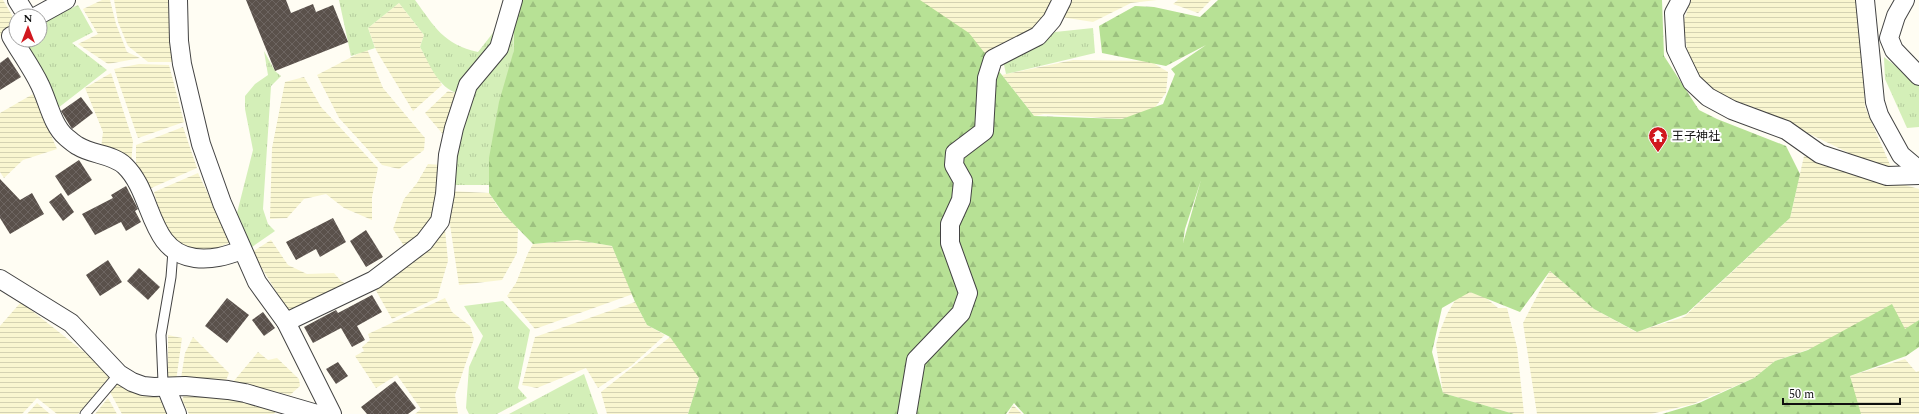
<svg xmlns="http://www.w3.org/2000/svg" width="1919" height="414" viewBox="0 0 1919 414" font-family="Spectral,'Noto Sans JP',serif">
	<defs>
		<pattern id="farmland-rules" width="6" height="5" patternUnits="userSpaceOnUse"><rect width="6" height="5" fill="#f9f6d0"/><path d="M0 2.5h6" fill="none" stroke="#d4d2b2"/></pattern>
		<pattern id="grass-tufts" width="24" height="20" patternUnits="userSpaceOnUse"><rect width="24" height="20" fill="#d4efb8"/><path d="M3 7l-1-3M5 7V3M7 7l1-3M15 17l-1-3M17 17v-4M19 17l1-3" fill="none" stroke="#b5cc9d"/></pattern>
		<pattern id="forest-firs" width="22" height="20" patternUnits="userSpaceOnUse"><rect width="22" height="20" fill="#b7e195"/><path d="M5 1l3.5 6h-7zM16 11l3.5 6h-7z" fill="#9cc07f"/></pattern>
		<pattern id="building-cross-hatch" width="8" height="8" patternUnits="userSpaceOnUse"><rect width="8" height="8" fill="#5a514b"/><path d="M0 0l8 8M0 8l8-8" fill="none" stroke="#6d6561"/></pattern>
	</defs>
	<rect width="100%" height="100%" fill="#fffdf3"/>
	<!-- farmland -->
	<g fill="url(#farmland-rules)">
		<polygon points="0,0 3,0 16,22 0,36"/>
		<polygon points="102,0 110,0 116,24 127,52 140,58 108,64 78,44 98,34 83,9"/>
		<polygon points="114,0 168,0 172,62 148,62 128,46 118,22"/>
		<polygon points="907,0 1157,0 1131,3 1093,22 1048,15 1035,30 993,59"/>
		<polygon points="1178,0 1211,0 1198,13 1173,4"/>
		<polygon points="1691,0 1858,0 1865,107 1891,167 1876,166 1756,108 1712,93 1689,61 1683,23"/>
		<polygon points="399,3 424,35 420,47 442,85 413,111 376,50 368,28"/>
		<polygon points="367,49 383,88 425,138 424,150 399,169 382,165 339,118 317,75"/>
		<polygon points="1073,60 1150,61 1168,72 1166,93 1153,110 1122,119 1044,114 1034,116 1002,75"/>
		<polygon points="139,64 169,65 184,122 138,138 114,69"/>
		<polygon points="111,73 133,141 131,164 101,148 103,132 85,88"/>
		<polygon points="304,77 321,107 378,168 372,197 372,220 344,208 326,194 304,199 287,218 270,219 272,148 285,82"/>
		<polygon points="448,91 459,94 447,139 425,113"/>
		<polygon points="33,94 57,149 23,160 4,178 0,172 0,113"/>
		<polygon points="183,127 197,168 149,189 136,167 136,145"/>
		<polygon points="1804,156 1919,189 1919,320 1905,330 1892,305 1821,345 1775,361 1754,378 1693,404 1651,414 1537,414 1523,323 1550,271 1594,309 1636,332 1684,317 1790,218"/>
		<polygon points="428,164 442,165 435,214 427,228 406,249 393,229 404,199 417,183"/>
		<polygon points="198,173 231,242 215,249 200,250 180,247 168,233 160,215 154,192"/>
		<polygon points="449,191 489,193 500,210 518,228 517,253 502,280 459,285 449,218"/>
		<polygon points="444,219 448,261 437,298 392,319 374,287"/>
		<polygon points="271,240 288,265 307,274 334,273 341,281 350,286 288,311 252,252"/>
		<polygon points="577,240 612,246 633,294 535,329 507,296 516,283 528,253 533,244"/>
		<polygon points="1470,292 1485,297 1498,308 1507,308 1517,347 1524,414 1514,414 1443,393 1436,345 1440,331 1447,314 1457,297"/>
		<polygon points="445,298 452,312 470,326 474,339 455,395 458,414 415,414 421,409 397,375 376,388 355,356 364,351 362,347 370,340 368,334"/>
		<polygon points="21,302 112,374 78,414 57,414 37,398 22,414 0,414 0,326"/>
		<polygon points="635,302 647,325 665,335 631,366 598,388 586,368 537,388 522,385 535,337"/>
		<polygon points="168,335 182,338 176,381 168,379"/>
		<polygon points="193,337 229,373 225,383 181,378 185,353"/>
		<polygon points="670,337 690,356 699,378 688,414 607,414 601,392"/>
		<polygon points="258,352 268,360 277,358 299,379 300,386 290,395 233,382"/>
		<polygon points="1905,359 1916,372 1919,371 1919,414 1859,414 1850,376"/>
		<polygon points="117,382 165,400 168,414 122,414 110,392"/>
		<polygon points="185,393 209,393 278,408 274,414 189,414 182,400"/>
		<polygon points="108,398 117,414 95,414"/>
		<polygon points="37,403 50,414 27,414"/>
		<polygon points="1013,405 1022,414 1008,414"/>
	</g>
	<!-- grass -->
	<g fill="url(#grass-tufts)">
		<path d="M 339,0 L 415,0 C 434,26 444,45 478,52 L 496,29 L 492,37 L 492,44 L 512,17 L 514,50 L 490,185 L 446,185 L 459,94 C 437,87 431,66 420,47 L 424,35 L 399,3 L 368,28 L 375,48 L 351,56 Z"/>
		<polygon points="78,5 93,32 72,43 107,70 58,108 20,40 40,40 40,24"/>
		<polygon points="1093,28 1095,53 1006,74 1003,60 1055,32"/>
		<polygon points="264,51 275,71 281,76 271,86 263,209 268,224 275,231 252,247 237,213 253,150 245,109 245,96 255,84 268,75"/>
		<polygon points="1884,57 1919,84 1919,127 1907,128 1885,79"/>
		<polygon points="503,301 530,330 518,388 527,398 497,414 469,414 466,408 469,367 483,336 464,306"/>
		<polygon points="584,374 598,414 509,414"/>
	</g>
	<!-- forest -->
	<g fill="url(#forest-firs)" fill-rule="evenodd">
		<path d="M 513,0 L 920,0 L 969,33 L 1034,116 L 1122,119 L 1163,104 L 1175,74 L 1171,69 L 1206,45 L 1166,66 L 1102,53 L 1099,26 L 1135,6 L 1154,7 L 1200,17 L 1218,0 L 1662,0 L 1664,56 L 1699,110 L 1717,119 L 1786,146 L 1800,174 L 1790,218 L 1686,314 L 1637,332 L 1594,309 L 1550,271 L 1520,312 L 1470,292 L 1442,308 L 1432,352 L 1443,393 L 1514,414 L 1024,414 L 1014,403 L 1006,414 L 688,414 L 699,378 L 670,337 L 647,325 L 635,302 L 612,246 L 577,240 L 533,244 L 503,213 L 489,193 L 489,158 L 499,102 L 514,50 ZM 1201,180 L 1183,243 L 1185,229 Z"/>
		<polygon points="1892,304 1905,329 1919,320 1919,347 1906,356 1850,376 1861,414 1662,414 1699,403 1754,378 1775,361 1808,350"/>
	</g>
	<!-- building -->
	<g fill="url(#building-cross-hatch)">
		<polygon points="246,0 286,0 291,13 313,4 316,12 333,5 348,42 275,71"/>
		<polygon points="8,57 21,77 0,90 0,63"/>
		<polygon points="81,97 93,113 72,129 61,111"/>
		<polygon points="79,160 92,180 68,196 55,176"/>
		<polygon points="0,179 20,200 32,193 44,214 10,234 0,218"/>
		<polygon points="126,186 138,209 135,211 141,222 126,231 121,222 95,235 82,214 113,198 111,195"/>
		<polygon points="61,193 74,212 63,221 49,202"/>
		<polygon points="333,218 346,242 320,257 316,249 296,260 286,242"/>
		<polygon points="366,230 383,257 366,267 350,241"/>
		<polygon points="108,260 122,282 100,296 86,275"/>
		<polygon points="139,268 160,287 148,300 127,281"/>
		<polygon points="372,295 382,312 357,326 365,340 352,347 341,328 313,343 304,327 336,310 338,313"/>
		<polygon points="227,298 249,315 227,343 205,326"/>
		<polygon points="263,312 275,328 264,336 252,320"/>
		<polygon points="338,362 348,376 336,384 326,369"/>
		<polygon points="395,381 416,408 408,414 367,414 361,407"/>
	</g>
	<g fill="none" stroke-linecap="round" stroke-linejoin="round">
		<defs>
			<g id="lane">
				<polyline points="166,387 163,382 161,335 171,277 173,251"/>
				<polyline points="85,414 119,374"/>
			</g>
			<g id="street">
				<polyline points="17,0 27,16"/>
				<polyline points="178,0 179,41 182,64 201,144 222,203 257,282 286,322 332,414"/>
				<polyline points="1681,0 1674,13 1676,49 1692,82 1708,97 1732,110 1786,130 1820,154 1887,176 1919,175"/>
				<polyline points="1865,0 1875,102 1879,115 1901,155 1919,170"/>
				<polyline points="1905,0 1896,16 1889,38 1894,50 1919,76"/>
				<polyline points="37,16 66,0"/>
				<path d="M 11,36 C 20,52 32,68 40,85 C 48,101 52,125 66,137 C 70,140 74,144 78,146 C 92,155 113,154 125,166 C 154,194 148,252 195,258 C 212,260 226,256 242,250"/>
				<polyline points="0,279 71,323 119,374 132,382 143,386 154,387 185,386 228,390 245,393 317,414"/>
				<polyline points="286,322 374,280 424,242 440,221 445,194 448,155 454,128 468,85 499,48 513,0"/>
				<polyline points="166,387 177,414"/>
				<polyline points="907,414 916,360 961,313 968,293 950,243 950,224 961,200 963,181 954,165 955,153 984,131 987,78 993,59 1038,36 1052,20 1062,0"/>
			</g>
		</defs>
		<!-- lane casing -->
		<use href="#lane" stroke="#434343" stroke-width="11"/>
		<!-- street casing -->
		<use href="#street" stroke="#434343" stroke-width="20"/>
		<!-- lane -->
		<use href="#lane" stroke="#fff" stroke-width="9"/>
		<!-- street -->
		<use href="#street" stroke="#fff" stroke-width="18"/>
	</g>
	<!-- icons -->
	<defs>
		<symbol id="temple-pin" viewBox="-11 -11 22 30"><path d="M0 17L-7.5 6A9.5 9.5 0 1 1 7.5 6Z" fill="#d1181f" stroke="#fff"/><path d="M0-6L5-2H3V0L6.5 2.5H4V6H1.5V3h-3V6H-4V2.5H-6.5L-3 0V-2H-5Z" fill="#fff"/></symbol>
	</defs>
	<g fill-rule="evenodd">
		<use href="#temple-pin" x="1647" y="125" width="22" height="30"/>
	</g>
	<g text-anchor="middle" stroke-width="4" stroke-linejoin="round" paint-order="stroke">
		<!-- poi labels -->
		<g font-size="12" fill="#101010" stroke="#fff" text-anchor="start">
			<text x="1672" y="140">王子神社</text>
		</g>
	</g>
	<!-- north arrow -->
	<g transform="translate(28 28)"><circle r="19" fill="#ffffff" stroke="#9f9f9f"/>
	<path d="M0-3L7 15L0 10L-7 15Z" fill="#d1181f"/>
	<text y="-6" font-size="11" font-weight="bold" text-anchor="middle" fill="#101010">N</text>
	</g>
	<!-- scale -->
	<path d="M1783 398v6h117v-6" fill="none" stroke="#101010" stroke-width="2"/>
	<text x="1789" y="398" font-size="12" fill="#101010" stroke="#ffffff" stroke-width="3" paint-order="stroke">50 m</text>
</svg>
